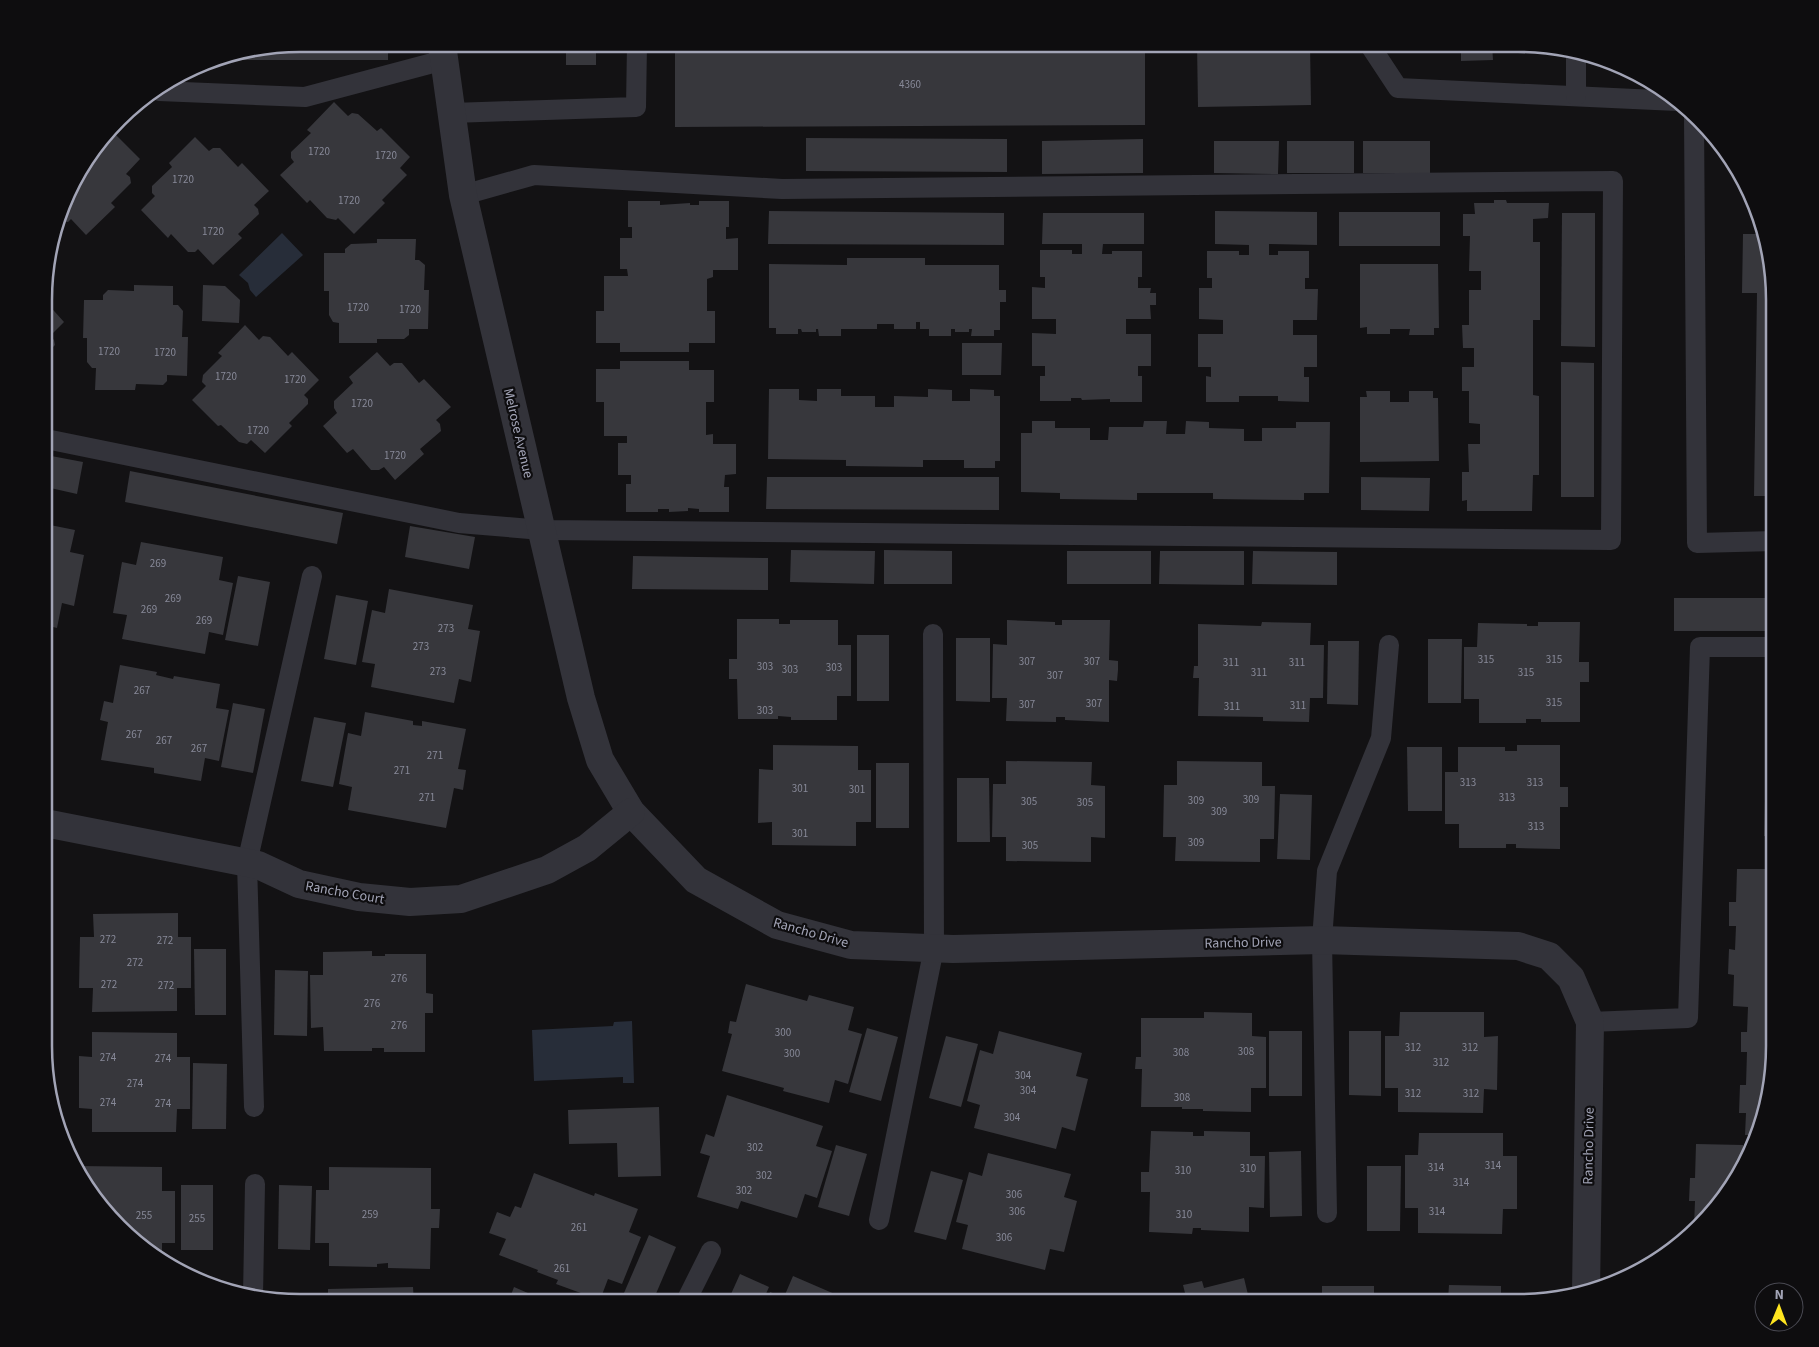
<svg xmlns="http://www.w3.org/2000/svg" width="1819" height="1347" viewBox="0 0 1819 1347" font-family="'Source Sans 3',sans-serif">
	<rect width="100%" height="100%" fill="#131214"/>
	<!-- water -->
	<g fill="#272d39">
		<polygon points="282,233 303,255 256,297 250,290 248,283 239,275"/>
		<polygon points="632,1021 634,1083 623,1083 623,1077 534,1081 532,1030 613,1026 614,1022"/>
	</g>
	<!-- building -->
	<g fill="#37373c">
		<polygon points="301,44 388,44 388,60 233,60 233,55"/>
		<polygon points="572,44 596,44 596,65 566,65 566,53 572,53"/>
		<polygon points="675,44 1145,44 1145,125 675,127"/>
		<polygon points="1197,44 1310,44 1311,105 1198,107"/>
		<polygon points="1424,44 1458,44 1458,46 1424,47"/>
		<polygon points="1461,44 1492,44 1493,60 1461,61"/>
		<polygon points="334,102 348,116 352,113 358,114 377,131 381,128 410,157 400,168 407,175 382,200 385,203 354,234 338,218 336,220 327,218 310,200 307,203 280,175 294,162 291,158 291,152 311,133 307,130"/>
		<polygon points="113,132 140,159 126,174 130,177 131,183 111,203 115,207 86,235 71,219 68,222 61,222 78,173 108,136"/>
		<polygon points="195,137 209,151 213,148 220,148 238,167 242,163 269,191 254,205 258,209 259,214 238,234 242,238 213,265 198,249 195,252 188,252 171,234 168,238 141,210 155,196 152,193 152,186 172,167 169,163"/>
		<polygon points="806,138 1007,139 1007,172 806,171"/>
		<polygon points="1143,139 1143,173 1042,174 1042,141"/>
		<polygon points="1214,141 1279,141 1278,174 1214,173"/>
		<rect x="1287" y="141" width="67" height="32"/>
		<rect x="1363" y="141" width="67" height="32"/>
		<polygon points="1494,200 1506,200 1507,203 1549,203 1548,218 1533,219 1533,242 1540,242 1540,320 1533,320 1533,395 1539,396 1539,475 1533,475 1532,511 1467,511 1467,500 1462,501 1462,472 1469,472 1468,444 1480,444 1480,424 1469,423 1469,391 1462,391 1462,367 1474,367 1474,348 1463,348 1462,325 1469,325 1469,290 1481,290 1481,271 1469,271 1470,236 1463,236 1463,214 1475,214 1474,203 1494,203"/>
		<polygon points="628,201 660,201 660,205 690,203 690,205 699,205 699,201 729,201 729,227 726,227 726,239 738,238 738,270 713,270 713,277 707,279 707,311 715,311 715,343 689,343 689,352 620,352 620,343 596,343 596,311 604,311 604,276 628,276 627,269 620,269 620,238 632,238 632,227 628,227"/>
		<polygon points="769,211 1004,213 1004,245 768,244"/>
		<polygon points="1215,211 1317,212 1317,245 1269,244 1269,255 1278,255 1278,251 1309,251 1309,278 1305,278 1305,289 1318,289 1317,320 1293,320 1293,335 1317,335 1317,367 1304,367 1304,377 1309,377 1309,402 1278,401 1278,396 1239,396 1239,402 1206,402 1206,376 1211,377 1211,367 1198,367 1198,334 1223,334 1223,320 1199,319 1199,288 1212,288 1212,278 1207,278 1207,251 1239,251 1239,255 1249,255 1249,245 1215,244"/>
		<rect x="1339" y="212" width="101" height="34"/>
		<polygon points="1043,213 1144,213 1144,244 1103,244 1102,254 1112,254 1112,251 1142,251 1142,277 1138,277 1138,288 1151,288 1150,293 1156,293 1156,305 1150,305 1151,319 1126,319 1126,334 1151,334 1151,366 1138,366 1138,376 1142,376 1142,402 1110,402 1110,399 1082,400 1081,398 1071,398 1071,401 1040,401 1040,376 1045,376 1045,366 1032,366 1032,333 1056,334 1056,319 1032,319 1032,287 1045,288 1045,277 1040,277 1040,250 1072,250 1072,254 1082,254 1082,244 1042,244"/>
		<polygon points="1562,213 1595,213 1595,347 1561,346"/>
		<polygon points="1758,214 1770,250 1775,301 1775,496 1754,496 1757,293 1742,293 1743,234 1758,234"/>
		<polygon points="377,239 416,239 415,260 419,260 425,265 424,290 429,290 428,329 409,329 409,335 404,339 377,339 377,343 339,343 339,323 333,322 329,315 329,291 324,291 324,253 345,253 345,249 351,244 377,243"/>
		<polygon points="847,258 925,258 925,265 999,265 999,290 1006,290 1006,302 1000,302 1000,330 994,330 994,336 971,336 972,329 969,329 969,332 955,332 955,329 951,329 951,336 929,336 929,329 920,329 920,322 916,322 916,329 894,329 894,324 877,324 877,329 841,329 841,336 819,336 818,329 816,329 816,332 802,332 801,329 798,329 798,334 776,334 776,328 769,328 769,264 847,265"/>
		<polygon points="1360,264 1438,264 1439,328 1434,328 1434,335 1409,335 1410,329 1390,329 1390,334 1367,334 1367,327 1360,328"/>
		<polygon points="134,285 173,286 173,305 178,305 183,311 182,337 188,337 187,376 167,375 167,381 163,385 136,384 135,390 95,390 96,368 92,368 87,362 87,338 83,338 84,300 103,300 103,295 108,290 134,291"/>
		<polygon points="203,285 225,286 240,300 239,323 202,321"/>
		<polygon points="46,302 64,322 50,336 54,340 55,345 46,354"/>
		<polygon points="245,325 259,340 263,336 270,337 288,356 292,352 319,380 304,395 308,399 308,404 289,423 292,426 265,453 251,440 247,444 239,442 221,425 218,426 192,400 206,386 202,382 203,375 222,356 218,353"/>
		<polygon points="962,343 1002,343 1001,375 962,375"/>
		<polygon points="377,352 390,366 394,363 402,363 419,383 424,379 451,407 436,420 440,424 441,431 420,449 424,454 395,480 384,467 379,470 371,470 353,449 347,453 323,426 337,413 334,408 334,401 353,383 349,377"/>
		<polygon points="620,361 689,361 689,370 714,370 714,402 706,402 706,435 713,434 713,444 736,444 736,474 725,475 724,487 729,487 729,512 699,512 699,509 688,508 688,511 669,512 669,509 658,509 658,512 626,512 626,484 631,484 631,475 618,475 618,443 627,443 627,436 604,436 604,402 596,402 596,369 620,369"/>
		<polygon points="1561,362 1594,363 1594,497 1561,497"/>
		<polygon points="769,389 799,389 799,400 817,401 817,389 841,389 841,396 875,396 875,407 894,407 894,396 928,397 928,389 952,390 952,401 970,401 970,389 994,390 994,396 1000,396 1000,461 995,461 995,468 964,468 964,460 923,460 923,467 846,466 846,460 768,459"/>
		<polygon points="1366,391 1390,391 1390,402 1409,402 1409,391 1433,391 1433,398 1438,398 1439,461 1360,462 1360,397 1367,397"/>
		<polygon points="1032,421 1055,421 1055,428 1090,428 1090,440 1108,440 1109,427 1143,427 1144,421 1167,421 1166,434 1185,434 1186,421 1209,422 1209,428 1244,429 1244,441 1262,441 1262,428 1296,428 1296,422 1330,422 1329,493 1304,493 1304,500 1213,499 1213,493 1137,493 1137,500 1060,499 1060,493 1021,492 1021,433 1032,433"/>
		<polygon points="46,455 83,462 77,494 46,487"/>
		<polygon points="130,471 343,513 337,544 125,502"/>
		<polygon points="767,477 999,477 999,510 766,509"/>
		<polygon points="1361,477 1430,478 1429,511 1361,510"/>
		<polygon points="45,524 75,530 70,552 84,555 74,606 62,603 57,628 45,625"/>
		<polygon points="410,526 475,537 469,569 405,557"/>
		<polygon points="141,542 223,557 219,580 233,583 223,635 209,632 205,654 122,639 127,615 113,613 122,562 136,565"/>
		<polygon points="791,550 875,551 874,584 790,582"/>
		<polygon points="884,550 952,551 952,584 884,584"/>
		<rect x="1067" y="551" width="84" height="33"/>
		<polygon points="1160,551 1244,551 1244,585 1159,584"/>
		<polygon points="1253,551 1337,552 1337,585 1252,584"/>
		<polygon points="633,556 768,558 768,590 632,589"/>
		<polygon points="238,576 270,582 258,646 225,640"/>
		<polygon points="389,589 473,605 468,629 480,631 471,682 459,679 454,703 371,687 375,664 362,662 372,610 385,613"/>
		<polygon points="336,595 368,601 356,665 324,659"/>
		<rect x="1674" y="598" width="101" height="33"/>
		<polygon points="737,619 779,619 779,624 790,624 790,620 838,620 838,645 851,645 851,696 837,696 837,720 791,720 791,717 778,716 778,719 738,719 737,679 729,679 729,659 737,659"/>
		<polygon points="1007,620 1055,622 1055,625 1062,625 1062,620 1110,620 1109,660 1118,661 1118,670 1117,681 1109,680 1109,722 1065,720 1065,717 1056,717 1056,722 1006,721 1007,698 992,698 993,644 1007,645"/>
		<polygon points="1262,622 1311,623 1310,645 1324,645 1323,698 1310,698 1309,722 1263,721 1263,717 1198,716 1199,678 1193,678 1194,666 1198,666 1198,624 1261,626"/>
		<polygon points="1538,622 1580,622 1579,662 1589,662 1589,682 1580,682 1580,722 1541,722 1541,719 1526,719 1526,723 1479,723 1479,699 1464,699 1464,647 1477,647 1478,623 1527,624 1527,626 1538,626"/>
		<rect x="857" y="635" width="32" height="66"/>
		<polygon points="956,638 990,638 990,702 956,701"/>
		<polygon points="1428,639 1462,639 1461,703 1428,703"/>
		<polygon points="1328,641 1359,641 1358,705 1327,704"/>
		<polygon points="120,665 157,672 156,675 173,679 174,676 220,684 216,708 229,710 219,761 205,758 201,781 154,773 154,768 101,760 108,722 100,720 104,701 113,703"/>
		<polygon points="233,703 265,709 253,773 221,767"/>
		<polygon points="365,712 413,721 413,725 422,726 422,721 466,729 458,769 466,770 463,790 454,788 446,828 348,810 352,787 339,784 348,733 361,736"/>
		<polygon points="314,717 346,723 333,787 301,781"/>
		<polygon points="773,745 858,746 858,770 871,770 871,822 856,822 856,846 772,845 772,822 758,823 759,769 773,770"/>
		<polygon points="1517,745 1560,745 1560,787 1568,787 1568,807 1560,807 1560,849 1516,848 1516,844 1506,844 1506,848 1459,848 1459,824 1445,824 1445,772 1458,772 1458,747 1505,747 1505,751 1517,751"/>
		<polygon points="1407,747 1442,747 1442,811 1408,811"/>
		<polygon points="1006,761 1092,762 1091,785 1105,786 1105,838 1091,837 1091,862 1006,861 1006,837 992,837 993,784 1006,784"/>
		<polygon points="1177,761 1262,762 1262,786 1275,786 1274,839 1260,839 1260,862 1175,861 1176,837 1163,837 1164,785 1177,785"/>
		<rect x="876" y="763" width="33" height="65"/>
		<polygon points="957,778 989,778 990,842 957,842"/>
		<polygon points="1280,794 1312,795 1310,860 1277,859"/>
		<polygon points="1770,795 1775,795 1775,843 1769,843 1770,837 1764,836 1765,801 1770,801"/>
		<polygon points="1737,869 1775,869 1775,1063 1758,1135 1745,1135 1746,1113 1739,1113 1740,1085 1746,1085 1747,1052 1741,1052 1741,1032 1747,1032 1748,1007 1733,1006 1734,975 1728,974 1729,949 1735,950 1736,926 1729,926 1729,902 1736,902"/>
		<polygon points="178,913 178,937 191,937 191,988 177,988 177,1011 92,1012 93,988 79,988 80,937 94,937 93,914"/>
		<polygon points="194,949 226,949 226,1015 195,1015"/>
		<polygon points="372,951 372,956 385,956 385,954 426,954 426,993 433,994 433,1013 425,1013 425,1052 384,1052 384,1048 372,1048 372,1051 324,1051 323,1027 311,1028 310,975 323,975 323,952"/>
		<polygon points="275,970 308,971 307,1036 274,1035"/>
		<polygon points="746,984 807,1001 809,995 854,1007 848,1030 862,1034 848,1084 835,1080 829,1103 783,1091 784,1088 722,1071 732,1034 728,1033 730,1021 736,1022"/>
		<polygon points="1204,1012 1252,1013 1252,1036 1266,1037 1266,1088 1251,1088 1251,1112 1203,1111 1203,1109 1182,1109 1182,1107 1141,1107 1142,1069 1135,1069 1136,1057 1141,1057 1141,1018 1204,1018"/>
		<polygon points="1400,1012 1484,1012 1484,1037 1498,1036 1497,1090 1484,1089 1483,1113 1398,1112 1398,1088 1385,1088 1385,1036 1399,1036"/>
		<polygon points="867,1028 898,1037 881,1101 849,1092"/>
		<polygon points="999,1031 1082,1053 1076,1076 1088,1079 1075,1131 1062,1127 1056,1149 974,1128 980,1105 967,1101 980,1050 993,1054"/>
		<rect x="1269" y="1031" width="33" height="65"/>
		<polygon points="1349,1031 1381,1031 1381,1096 1349,1095"/>
		<polygon points="92,1032 177,1033 177,1057 190,1057 190,1109 177,1109 176,1132 92,1132 92,1109 79,1108 79,1056 92,1057"/>
		<polygon points="946,1036 978,1044 961,1107 929,1098"/>
		<polygon points="193,1063 227,1064 226,1129 192,1129"/>
		<polygon points="727,1095 823,1126 816,1146 832,1151 817,1198 805,1194 797,1218 741,1201 738,1209 697,1197 710,1156 700,1153 706,1134 714,1137"/>
		<polygon points="659,1107 661,1176 618,1177 617,1143 569,1144 568,1110"/>
		<polygon points="1151,1131 1193,1132 1193,1136 1204,1136 1204,1131 1250,1132 1250,1156 1265,1156 1264,1208 1249,1207 1249,1232 1201,1230 1201,1228 1193,1228 1192,1234 1149,1232 1150,1192 1141,1192 1141,1172 1149,1172"/>
		<polygon points="1419,1133 1503,1133 1503,1156 1517,1156 1517,1209 1503,1209 1502,1234 1418,1233 1418,1208 1405,1208 1405,1155 1418,1155"/>
		<polygon points="1696,1144 1743,1145 1743,1165 1712,1215 1688,1234 1688,1225 1694,1226 1695,1201 1689,1201 1690,1178 1695,1178"/>
		<polygon points="836,1145 867,1154 849,1216 818,1207"/>
		<polygon points="1301,1151 1302,1216 1270,1217 1269,1152"/>
		<polygon points="988,1153 1071,1174 1064,1197 1077,1201 1064,1252 1050,1249 1045,1270 962,1249 968,1225 956,1222 969,1172 982,1176"/>
		<polygon points="77,1166 162,1167 162,1191 175,1191 175,1243 162,1243 162,1258 132,1240 77,1169"/>
		<polygon points="1367,1166 1401,1166 1400,1231 1367,1231"/>
		<polygon points="329,1167 431,1168 431,1209 440,1209 439,1228 431,1228 430,1269 388,1268 388,1263 377,1264 377,1267 329,1266 329,1243 315,1243 316,1190 329,1190"/>
		<polygon points="931,1171 963,1180 946,1240 914,1232"/>
		<polygon points="534,1173 594,1196 595,1193 638,1209 629,1232 641,1237 622,1284 608,1279 600,1300 556,1284 558,1280 537,1272 538,1270 499,1255 506,1239 489,1233 497,1212 510,1217 515,1206 521,1208"/>
		<rect x="181" y="1185" width="32" height="65"/>
		<polygon points="279,1185 312,1186 310,1250 278,1249"/>
		<polygon points="649,1235 676,1247 652,1303 646,1303 624,1293"/>
		<polygon points="740,1274 769,1287 762,1303 727,1303"/>
		<polygon points="793,1276 837,1295 835,1300 843,1303 766,1303 770,1292 784,1297"/>
		<polygon points="1244,1278 1250,1303 1146,1303 1185,1293 1183,1285 1202,1281 1204,1288"/>
		<polygon points="1449,1285 1501,1286 1501,1300 1526,1300 1526,1302 1425,1303 1425,1299 1448,1299"/>
		<polygon points="1322,1286 1374,1286 1374,1300 1399,1301 1399,1303 1298,1303 1298,1299 1322,1300"/>
		<polygon points="413,1287 414,1303 328,1303 328,1289"/>
		<polygon points="514,1287 551,1303 508,1303"/>
	</g>
	<g fill="none" stroke-linecap="round" stroke-linejoin="round">
		<!-- service -->
		<g stroke="#33333a" stroke-width="20">
			<polyline points="1369,44 1398,88 1677,101"/>
			<polyline points="159,91 305,97 444,60"/>
			<polyline points="1576,96 1576,54"/>
			<polyline points="452,113 636,107 637,44"/>
			<polyline points="1694,116 1697,543 1775,541"/>
			<polyline points="46,439 459,523 542,530 1611,540 1613,181 782,189 534,175 463,195"/>
			<polyline points="1590,1022 1688,1018 1700,647 1775,647"/>
			<polyline points="254,1107 247,863 312,576"/>
			<polyline points="1327,1213 1322,940 1327,871 1381,738 1389,645"/>
			<polyline points="879,1220 934,948 933,634"/>
			<polyline points="253,1296 255,1184"/>
			<polyline points="685,1303 711,1251"/>
		</g>
		<!-- minor -->
		<g stroke="#33333a" stroke-width="28">
			<polyline points="442,44 463,195 581,698 600,760 631,812 696,880 777,925 851,945 953,949 1322,940 1518,946 1549,956 1571,978 1590,1022 1586,1292"/>
			<polyline points="45,823 258,865 299,884 359,897 410,902 461,899 547,870 587,848 631,812"/>
		</g>
	</g>
	<g text-anchor="middle" stroke-width="4.5" stroke-linejoin="round" paint-order="stroke">
		<!-- number labels -->
		<g font-size="11" fill="#878998">
			<text x="910" y="88">4360</text>
			<text x="319" y="155">1720</text>
			<text x="386" y="159">1720</text>
			<text x="183" y="183">1720</text>
			<text x="349" y="204">1720</text>
			<text x="213" y="235">1720</text>
			<text x="358" y="311">1720</text>
			<text x="410" y="313">1720</text>
			<text x="109" y="355">1720</text>
			<text x="165" y="356">1720</text>
			<text x="226" y="380">1720</text>
			<text x="295" y="383">1720</text>
			<text x="362" y="407">1720</text>
			<text x="258" y="434">1720</text>
			<text x="395" y="459">1720</text>
			<text x="158" y="567">269</text>
			<text x="173" y="602">269</text>
			<text x="149" y="613">269</text>
			<text x="204" y="624">269</text>
			<text x="446" y="632">273</text>
			<text x="421" y="650">273</text>
			<text x="1486" y="663">315</text>
			<text x="1554" y="663">315</text>
			<text x="1027" y="665">307</text>
			<text x="1092" y="665">307</text>
			<text x="1231" y="666">311</text>
			<text x="1297" y="666">311</text>
			<text x="765" y="670">303</text>
			<text x="834" y="671">303</text>
			<text x="790" y="673">303</text>
			<text x="438" y="675">273</text>
			<text x="1259" y="676">311</text>
			<text x="1526" y="676">315</text>
			<text x="1055" y="679">307</text>
			<text x="142" y="694">267</text>
			<text x="1554" y="706">315</text>
			<text x="1094" y="707">307</text>
			<text x="1027" y="708">307</text>
			<text x="1298" y="709">311</text>
			<text x="1232" y="710">311</text>
			<text x="765" y="714">303</text>
			<text x="134" y="738">267</text>
			<text x="164" y="744">267</text>
			<text x="199" y="752">267</text>
			<text x="435" y="759">271</text>
			<text x="402" y="774">271</text>
			<text x="1468" y="786">313</text>
			<text x="1535" y="786">313</text>
			<text x="800" y="792">301</text>
			<text x="857" y="793">301</text>
			<text x="427" y="801">271</text>
			<text x="1507" y="801">313</text>
			<text x="1251" y="803">309</text>
			<text x="1196" y="804">309</text>
			<text x="1029" y="805">305</text>
			<text x="1085" y="806">305</text>
			<text x="1219" y="815">309</text>
			<text x="1536" y="830">313</text>
			<text x="800" y="837">301</text>
			<text x="1196" y="846">309</text>
			<text x="1030" y="849">305</text>
			<text x="108" y="943">272</text>
			<text x="165" y="944">272</text>
			<text x="135" y="966">272</text>
			<text x="399" y="982">276</text>
			<text x="109" y="988">272</text>
			<text x="166" y="989">272</text>
			<text x="372" y="1007">276</text>
			<text x="399" y="1029">276</text>
			<text x="783" y="1036">300</text>
			<text x="1413" y="1051">312</text>
			<text x="1470" y="1051">312</text>
			<text x="1246" y="1055">308</text>
			<text x="1181" y="1056">308</text>
			<text x="792" y="1057">300</text>
			<text x="108" y="1061">274</text>
			<text x="163" y="1062">274</text>
			<text x="1441" y="1066">312</text>
			<text x="1023" y="1079">304</text>
			<text x="135" y="1087">274</text>
			<text x="1028" y="1094">304</text>
			<text x="1413" y="1097">312</text>
			<text x="1471" y="1097">312</text>
			<text x="1182" y="1101">308</text>
			<text x="108" y="1106">274</text>
			<text x="163" y="1107">274</text>
			<text x="1012" y="1121">304</text>
			<text x="755" y="1151">302</text>
			<text x="1493" y="1169">314</text>
			<text x="1436" y="1171">314</text>
			<text x="1248" y="1172">310</text>
			<text x="1183" y="1174">310</text>
			<text x="764" y="1179">302</text>
			<text x="1461" y="1186">314</text>
			<text x="744" y="1194">302</text>
			<text x="1014" y="1198">306</text>
			<text x="1017" y="1215">306</text>
			<text x="1437" y="1215">314</text>
			<text x="370" y="1218">259</text>
			<text x="1184" y="1218">310</text>
			<text x="144" y="1219">255</text>
			<text x="197" y="1222">255</text>
			<text x="579" y="1231">261</text>
			<text x="1004" y="1241">306</text>
			<text x="562" y="1272">261</text>
		</g>
		<!-- street labels -->
		<g font-size="14" fill="#a2a4b6" stroke="#0e0d0f">
			<text transform="translate(519 433) rotate(77)" y="5">Melrose Avenue</text>
			<text transform="translate(345 892) rotate(10)" y="5">Rancho Court</text>
			<text transform="translate(811 932) rotate(16)" y="5">Rancho Drive</text>
			<text transform="translate(1243 942) rotate(-1)" y="5">Rancho Drive</text>
			<text transform="translate(1588 1146) rotate(-89)" y="5">Rancho Drive</text>
		</g>
	</g>
	<!-- crop -->
	<path d="M0 0H1819V1347H0ZM300 52H1518A248 248 0 0 1 1766 300V1046A248 248 0 0 1 1518 1294H300A248 248 0 0 1 52 1046V300A248 248 0 0 1 300 52Z" fill="#0e0d0f" fill-rule="evenodd"/>
	<path fill="none" stroke="#a2a4b6" stroke-width="2.5" d="M300 52H1518A248 248 0 0 1 1766 300V1046A248 248 0 0 1 1518 1294H300A248 248 0 0 1 52 1046V300A248 248 0 0 1 300 52Z"/>
	<!-- north arrow -->
	<g transform="translate(1779 1307) rotate(1)"><circle r="24" fill="#0e0d0f" stroke="#494952"/>
	<path d="M0-4L9 19L0 12L-9 19Z" fill="#ffe51f"/>
	<text y="-8" font-size="14" font-weight="bold" text-anchor="middle" fill="#a2a4b6">N</text>
	</g>
</svg>
